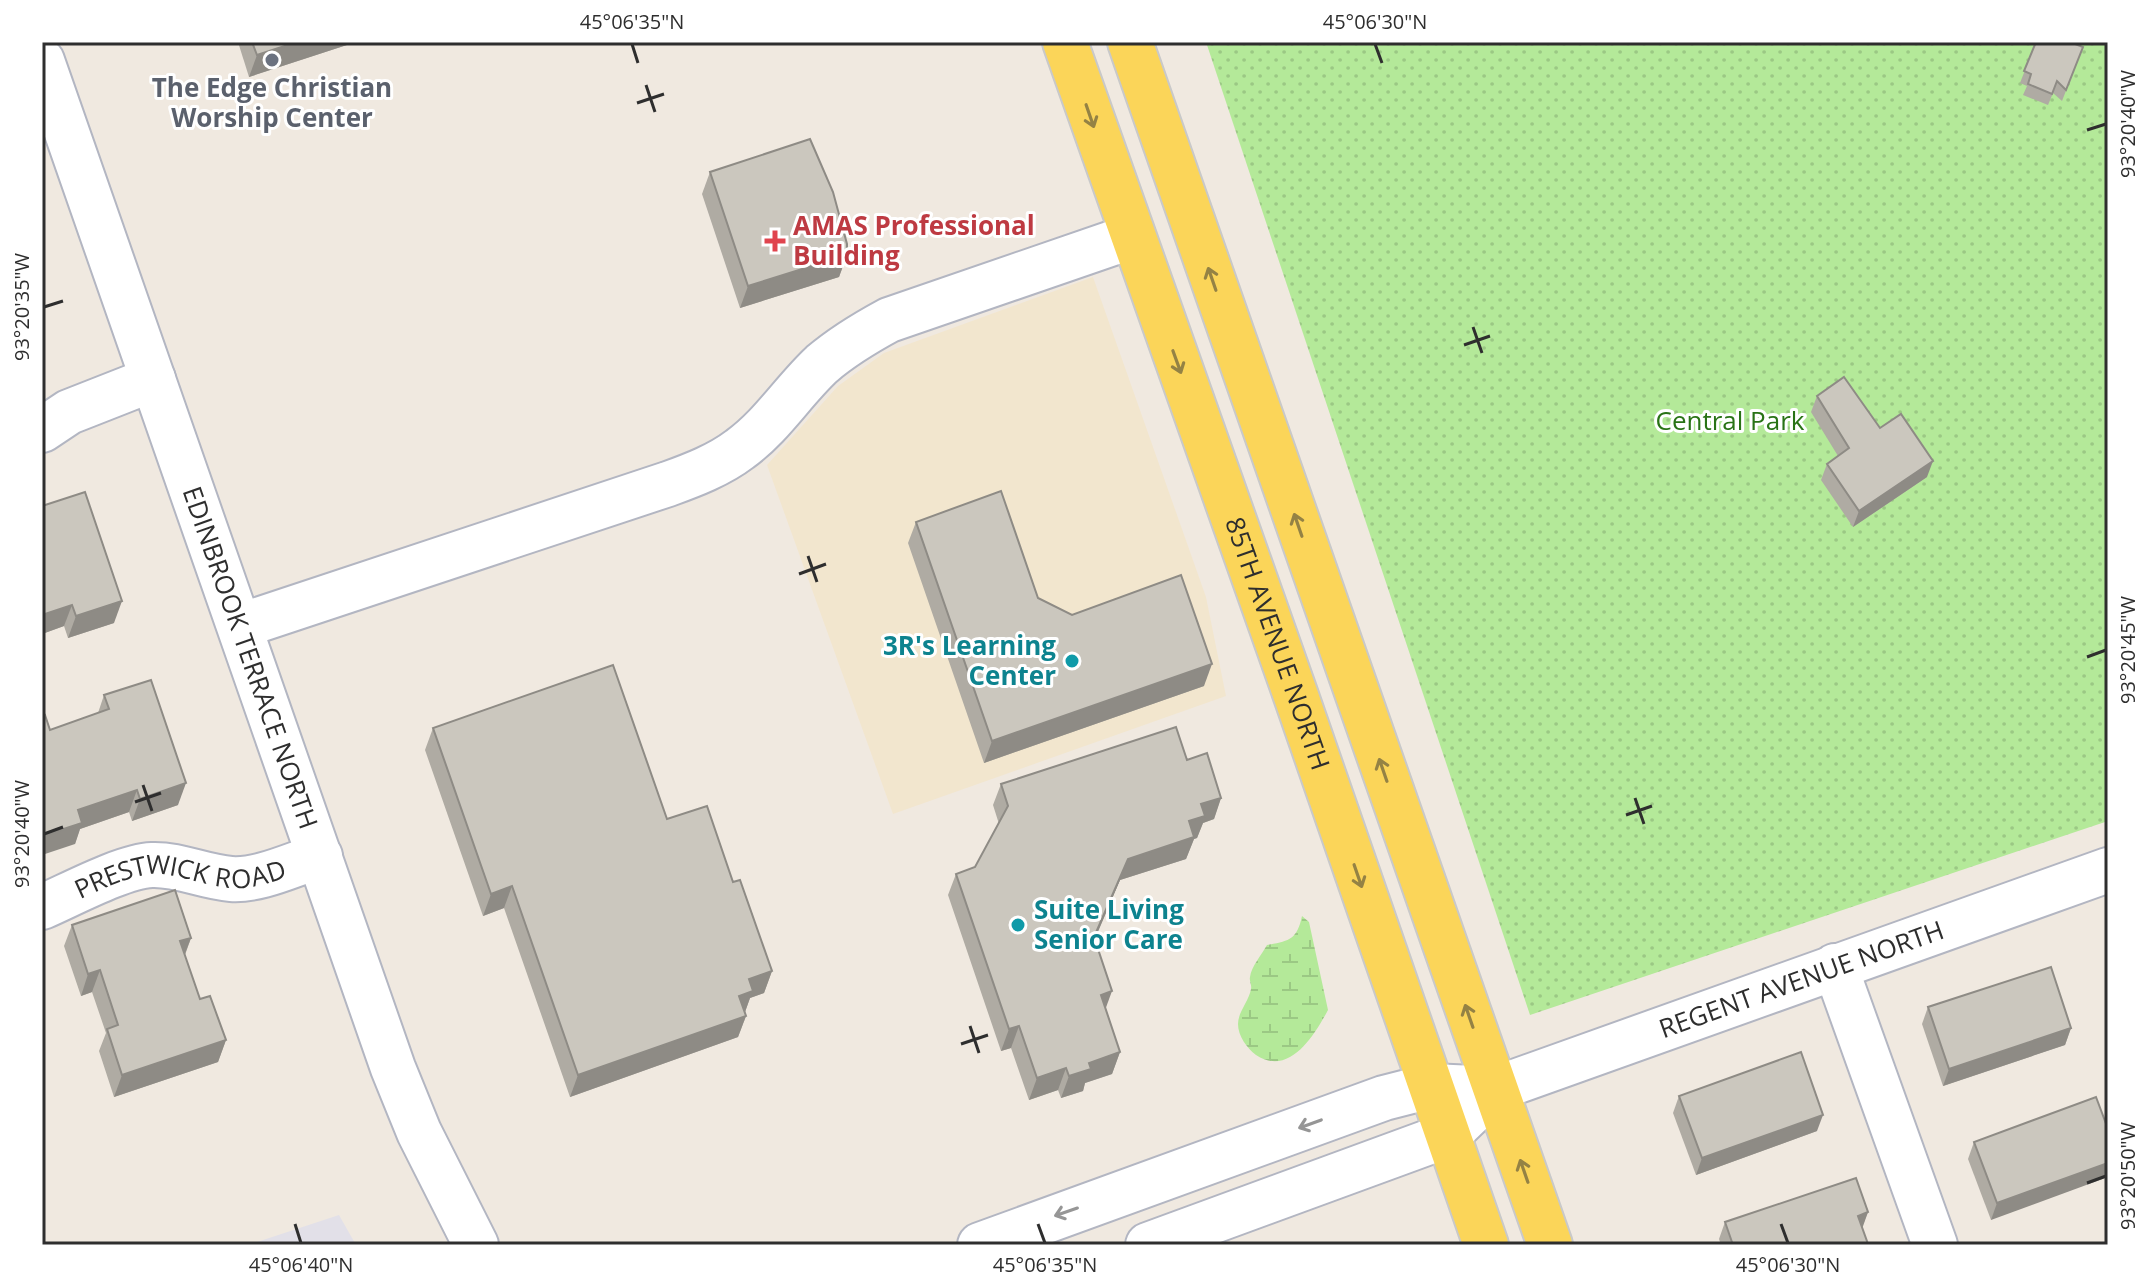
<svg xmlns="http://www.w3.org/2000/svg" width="2150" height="1287" viewBox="0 0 2150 1287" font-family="'Open Sans',sans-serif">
	<defs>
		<pattern id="wetland-marsh" width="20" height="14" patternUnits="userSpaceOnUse" patternTransform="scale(2)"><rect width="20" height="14" fill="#b4e999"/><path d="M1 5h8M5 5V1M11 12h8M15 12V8" fill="none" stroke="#9bc884"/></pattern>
		<pattern id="park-dots" width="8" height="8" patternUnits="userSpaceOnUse" patternTransform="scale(2)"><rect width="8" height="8" fill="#b4e999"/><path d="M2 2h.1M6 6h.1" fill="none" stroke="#9bc884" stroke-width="1.8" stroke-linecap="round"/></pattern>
	</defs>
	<rect width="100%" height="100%" fill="#f0e9e0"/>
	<!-- industrial -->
	<polygon fill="#e2e0e8" points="339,1215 356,1245 248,1245"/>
	<!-- education -->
	<polygon fill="#f2e6ce" points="1093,277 1206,597 1226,696 893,814 767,465 838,386 884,353"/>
	<!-- wetland -->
	<path fill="url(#wetland-marsh)" d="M 1302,916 L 1309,922 L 1328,1010 C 1314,1036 1289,1077 1256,1055 C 1247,1048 1238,1036 1238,1024 C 1238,1012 1249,1001 1251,989 C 1252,985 1249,981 1250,977 C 1251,967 1262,954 1267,945 C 1289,941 1297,940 1302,916 Z"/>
	<!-- park -->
	<polygon fill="url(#park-dots)" points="1206,42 2108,42 2108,821 1530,1015"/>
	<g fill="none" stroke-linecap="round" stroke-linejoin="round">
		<defs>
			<g id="minor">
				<path id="s1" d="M 42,61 L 393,1068 L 419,1132 L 476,1245"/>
				<polyline points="42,430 69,412 153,379"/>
				<path d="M 240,626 L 668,484 C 693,475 719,465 740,449 C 772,426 793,391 822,364 C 843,346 865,333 889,320 L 1133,236"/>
				<path id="s2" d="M 42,907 C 70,895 123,866 152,865 C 179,864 204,877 231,879 C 260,881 293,864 320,856"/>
				<polyline points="1835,966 1935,1245"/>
				<path id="s3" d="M 980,1245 L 1384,1098 L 1431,1086 L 1495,1089 L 2108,870"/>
				<polyline points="1148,1245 1448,1135 1475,1109"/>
			</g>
			<g id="major">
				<path id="s4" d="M 1065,42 L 1296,696 L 1486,1245"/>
				<polyline points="1130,42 1550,1245"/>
			</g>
		</defs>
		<!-- minor casing -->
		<use href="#minor" stroke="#b3b6c2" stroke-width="48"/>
		<!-- major casing -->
		<use href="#major" stroke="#c9c9c9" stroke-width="48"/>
		<!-- minor -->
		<use href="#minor" stroke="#fff" stroke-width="44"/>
		<!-- major -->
		<use href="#major" stroke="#fbd559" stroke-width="44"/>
	</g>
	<!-- wall -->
	<g fill="#afaba3">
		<polygon points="238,42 356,42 249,77"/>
		<polygon points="2036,42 2083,47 2062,101 2053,93 2048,105 2023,95 2027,86 2020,83"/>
		<polygon points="710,172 847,255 839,277 740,308 702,194"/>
		<polygon points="1817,396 1880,428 1927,477 1853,527 1821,480 1827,464 1838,456 1811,412"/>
		<polygon points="42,506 114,623 68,638 64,626 42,634"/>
		<polygon points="916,522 1038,598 1204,686 984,763 908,543"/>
		<polygon points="104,695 178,805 132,821 129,812 80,829 75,844 50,730 98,713"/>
		<polygon points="433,728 667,819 733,882 772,971 764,993 750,998 745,1012 746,1016 738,1037 570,1097 504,908 483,916 425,750"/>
		<polygon points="1187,760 1221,798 1214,819 1203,823 1197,838 1194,839 1186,859 1120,880 1095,939 1106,1009 1120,1052 1112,1074 1085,1083 1083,1091 1061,1098 1058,1090 1029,1100 1011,1048 1001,1051 948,895 956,874 975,867 999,824 993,805 1001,784"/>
		<polygon points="72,925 191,938 185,955 200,999 226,1040 218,1062 114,1097 99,1051 106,1033 92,992 81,996 64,946"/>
		<polygon points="1928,1007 2071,1028 2065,1045 1943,1086 1922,1024"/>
		<polygon points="1679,1096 1817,1131 1696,1175 1673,1113"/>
		<polygon points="2108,1129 1991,1220 1968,1159 1974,1142"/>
		<polygon points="1868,1212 1862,1227 1868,1245 1721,1245 1719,1239 1725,1222"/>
	</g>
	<!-- shaded-wall -->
	<g fill="#8e8b85">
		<polygon points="297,42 356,42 249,77 257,55"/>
		<polygon points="847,255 839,277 740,308 748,286"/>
		<polygon points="1933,461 1927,477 1853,527 1859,511"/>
		<polygon points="122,601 114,623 68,638 76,616"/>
		<polygon points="72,605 64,626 42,634 42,615"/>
		<polygon points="1212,664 1204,686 984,763 992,741"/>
		<polygon points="186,783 178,805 132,821 140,799"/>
		<polygon points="137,790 129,812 80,829 75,844 42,855 42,836 78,810"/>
		<polygon points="1221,798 1214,819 1203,823 1197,838 1194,839 1186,859 1120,880 1086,959 1094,937 1128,859 1189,821 1201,804"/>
		<polygon points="512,886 504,908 483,916 491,894"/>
		<polygon points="191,938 183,959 180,941"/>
		<polygon points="100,970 92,992 81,996 88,974"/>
		<polygon points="772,971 764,993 750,998 745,1012 739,996 749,979"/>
		<polygon points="1112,991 1104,1013 1101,995"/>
		<polygon points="746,1016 738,1037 570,1097 578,1075"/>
		<polygon points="1019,1026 1011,1048 1001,1051 1009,1029"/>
		<polygon points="2071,1028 2065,1045 1943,1086 1949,1069"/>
		<polygon points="226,1040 218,1062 114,1097 122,1075"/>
		<polygon points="1120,1052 1112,1074 1085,1083 1083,1091 1061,1098 1069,1076 1089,1063"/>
		<polygon points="1066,1068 1058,1090 1029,1100 1037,1078"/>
		<polygon points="1823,1115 1817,1131 1696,1175 1702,1158"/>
		<polygon points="2108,1163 2108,1177 1991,1220 1997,1203"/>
		<polygon points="1868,1212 1862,1229 1858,1216"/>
	</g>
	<!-- building -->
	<g fill="#cbc7be" stroke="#8e8b85" stroke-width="2">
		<polygon points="252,42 297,42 257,55"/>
		<polygon points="2036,42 2070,42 2083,47 2066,90 2057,81 2052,94 2028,84 2031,74 2024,71"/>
		<polygon points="810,139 833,192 847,244 847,255 748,286 710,172"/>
		<polygon points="1844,377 1880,428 1901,414 1933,461 1859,511 1827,464 1849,448 1817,396"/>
		<polygon points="1001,491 1038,598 1072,615 1181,575 1212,664 992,741 916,522"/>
		<polygon points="85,492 122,601 76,616 72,605 42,615 42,506"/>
		<polygon points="613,665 667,819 707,806 733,882 740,880 772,971 749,979 753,991 739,996 746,1016 578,1075 512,886 491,894 433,728"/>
		<polygon points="151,680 186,783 140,799 137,790 78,810 82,823 42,836 42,717 45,715 50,730 109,709 104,695"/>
		<polygon points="1176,727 1187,760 1207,753 1221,798 1201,804 1205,816 1189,821 1194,837 1128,859 1094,937 1112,991 1101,995 1120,1052 1089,1063 1091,1069 1069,1076 1066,1068 1037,1078 1019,1026 1009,1029 956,874 975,867 1008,806 1001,784"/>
		<polygon points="175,890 191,938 180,941 200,999 210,996 226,1040 122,1075 107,1029 118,1025 100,970 88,974 72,925"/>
		<polygon points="2051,967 2071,1028 1949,1069 1928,1007"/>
		<polygon points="1801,1052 1823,1115 1702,1158 1679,1096"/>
		<polygon points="2096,1097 2108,1129 2108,1163 1997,1203 1974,1142"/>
		<polygon points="1856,1178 1868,1212 1858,1216 1868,1244 1733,1245 1725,1222"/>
	</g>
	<!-- one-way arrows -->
	<defs><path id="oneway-shaft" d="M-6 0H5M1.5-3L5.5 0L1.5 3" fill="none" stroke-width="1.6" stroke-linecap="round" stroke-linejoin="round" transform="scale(2)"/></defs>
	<g stroke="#948244">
		<use href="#oneway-shaft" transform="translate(1090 116) rotate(71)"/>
		<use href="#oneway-shaft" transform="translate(1212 279) rotate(-109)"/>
		<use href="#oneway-shaft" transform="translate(1177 362) rotate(70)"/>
		<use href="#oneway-shaft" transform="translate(1298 525) rotate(-109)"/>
		<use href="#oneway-shaft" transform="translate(1383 770) rotate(-109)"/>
		<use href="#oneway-shaft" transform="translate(1358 876) rotate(71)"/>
		<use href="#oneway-shaft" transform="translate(1469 1016) rotate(-109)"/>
		<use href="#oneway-shaft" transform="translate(1524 1171) rotate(-109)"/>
	</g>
	<g stroke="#969696">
		<use href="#oneway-shaft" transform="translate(1310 1124) rotate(160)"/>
		<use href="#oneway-shaft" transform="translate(1066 1212) rotate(161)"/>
	</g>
	<!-- ticks -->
	<path fill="none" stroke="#2e2e2e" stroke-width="3" d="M 632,44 L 638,63M 1375,44 L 1382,63M 646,85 L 655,112M 637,103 L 664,94M 2087,130 L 2106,124M 44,307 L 63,301M 1473,327 L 1482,353M 1464,345 L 1490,336M 808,556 L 817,582M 799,574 L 826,564M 2087,657 L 2106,650M 143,785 L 152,811M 1635,798 L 1644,824M 135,802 L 161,793M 1626,815 L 1652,806M 44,834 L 63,827M 970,1026 L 979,1053M 961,1044 L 988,1035M 2087,1183 L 2106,1176M 295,1224 L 301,1243M 1038,1224 L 1045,1243M 1781,1224 L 1788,1243"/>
	<!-- markers -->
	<circle fill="#6b7280" stroke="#fff" stroke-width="3" cx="272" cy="60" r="8"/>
	<path fill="#e0444e" stroke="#fff" stroke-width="3" d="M771 229h8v8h8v8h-8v8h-8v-8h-8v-8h8z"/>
	<g fill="#0f9aa8" stroke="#fff" stroke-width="3">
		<circle cx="1072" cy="661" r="8"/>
		<circle cx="1018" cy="925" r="8"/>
	</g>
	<g text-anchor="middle" stroke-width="6" stroke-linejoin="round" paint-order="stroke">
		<!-- worship labels -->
		<g font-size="26" font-weight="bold" fill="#5b616d" stroke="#fff">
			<text x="272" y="97">The Edge Christian<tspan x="272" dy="30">Worship Center</tspan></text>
		</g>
		<!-- health labels -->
		<g font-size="26" font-weight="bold" fill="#be3a42" stroke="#fff" text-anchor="start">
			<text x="793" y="235">AMAS Professional<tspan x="793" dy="30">Building</tspan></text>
		</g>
		<!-- park labels -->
		<g font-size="26" fill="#297316" stroke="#fff">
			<text x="1730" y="430">Central Park</text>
		</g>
		<!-- street labels -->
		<g font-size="26" fill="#2e2e2e" stroke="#fff">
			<text dy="9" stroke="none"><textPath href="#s4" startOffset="638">85TH AVENUE NORTH</textPath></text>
			<text dy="9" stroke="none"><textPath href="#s1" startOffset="632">EDINBROOK TERRACE NORTH</textPath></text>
			<text dy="9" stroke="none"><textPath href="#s2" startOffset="146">PRESTWICK ROAD</textPath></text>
			<text dy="9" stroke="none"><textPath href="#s3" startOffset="868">REGENT AVENUE NORTH</textPath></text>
		</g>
		<!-- culture labels -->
		<g font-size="26" font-weight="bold" fill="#0d838f" stroke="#fff" text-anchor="end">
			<text x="1056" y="655">3R's Learning<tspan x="1056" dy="30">Center</tspan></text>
			<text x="1034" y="919" text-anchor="start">Suite Living<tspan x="1034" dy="30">Senior Care</tspan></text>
		</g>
	</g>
	<!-- border -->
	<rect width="2150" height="1287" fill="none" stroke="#ffffff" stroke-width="88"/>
	<rect x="44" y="44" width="2062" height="1199" fill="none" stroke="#2e2e2e" stroke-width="3"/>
	<g font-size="20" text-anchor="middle" fill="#2e2e2e">
		<text x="632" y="29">45°06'35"N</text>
		<text x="1375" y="29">45°06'30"N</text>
		<text transform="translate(2128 124) rotate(-90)" y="7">93°20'40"W</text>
		<text transform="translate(22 307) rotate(-90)" y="7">93°20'35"W</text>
		<text transform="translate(2128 650) rotate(-90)" y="7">93°20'45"W</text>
		<text transform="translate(22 834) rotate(-90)" y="7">93°20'40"W</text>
		<text transform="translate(2128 1176) rotate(-90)" y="7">93°20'50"W</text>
		<text x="301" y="1272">45°06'40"N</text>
		<text x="1045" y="1272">45°06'35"N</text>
		<text x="1788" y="1272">45°06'30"N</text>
	</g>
</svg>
